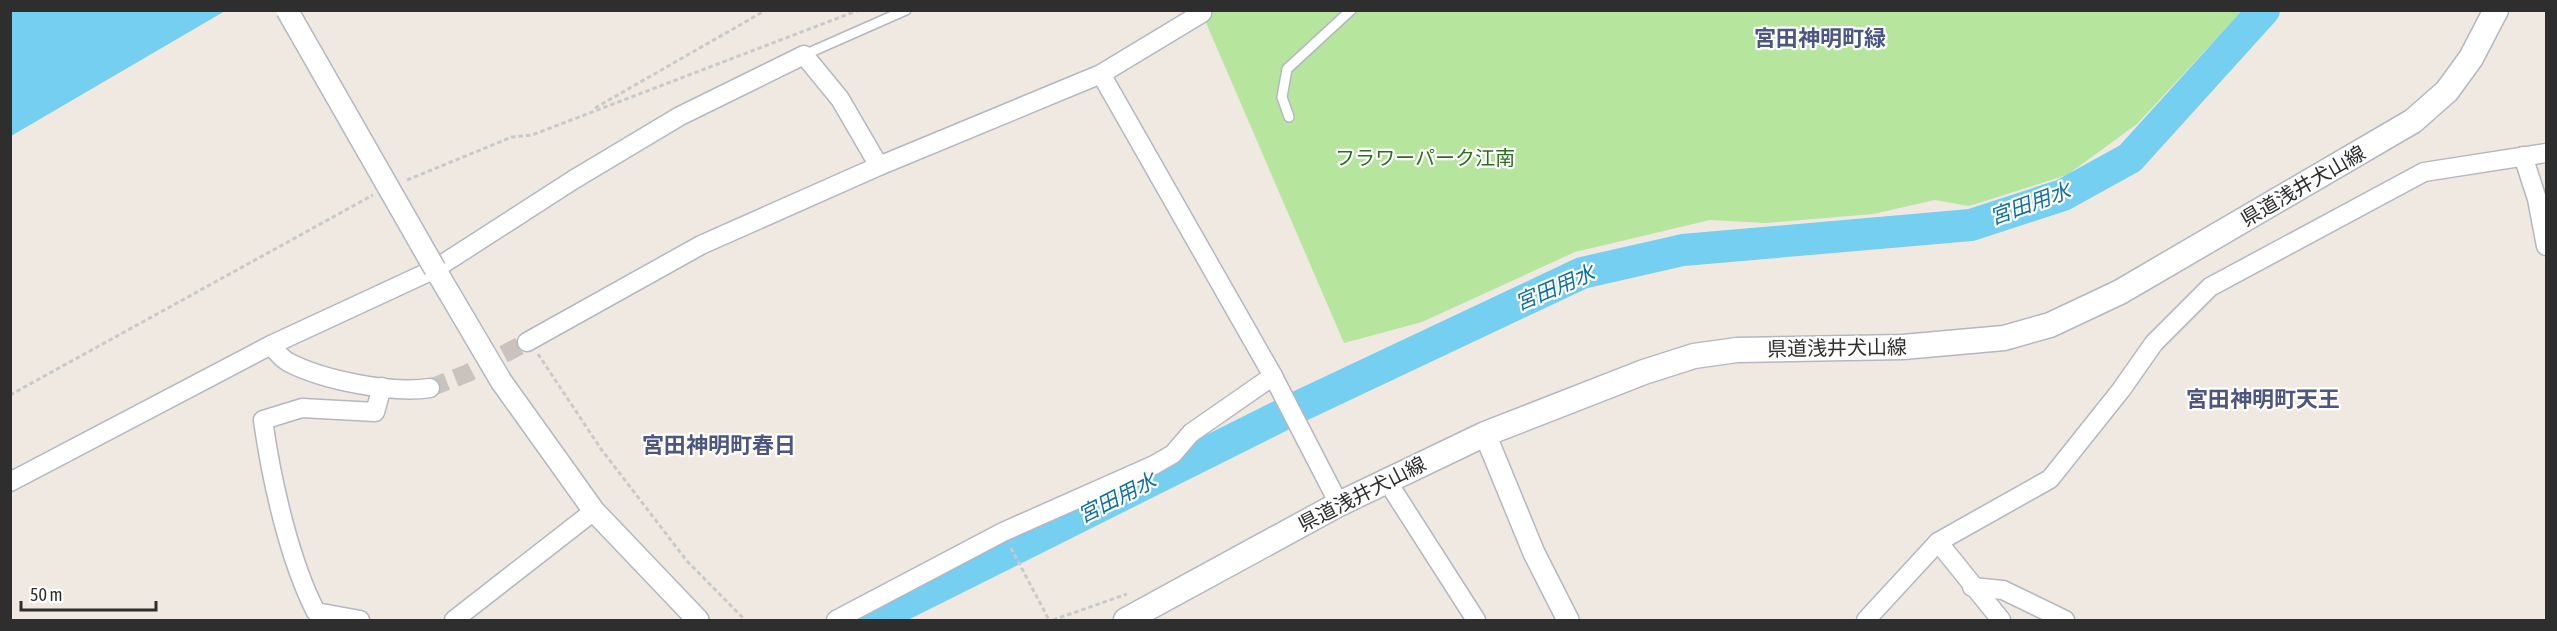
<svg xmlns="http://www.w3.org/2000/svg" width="2557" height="631" viewBox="0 0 2557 631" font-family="'Asap Condensed','Noto Sans JP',sans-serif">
	<rect width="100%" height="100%" fill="#efe9e1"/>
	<!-- green -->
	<polygon fill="#b6e59e" points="1201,11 2242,11 2137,124 2067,175 1969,206 1935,200 1873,214 1766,223 1710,220 1575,252 1422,322 1344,343"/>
	<!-- water -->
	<polygon fill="#75cff0" points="11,10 225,10 225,11 11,136"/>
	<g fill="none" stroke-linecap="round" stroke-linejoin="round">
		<!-- river -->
		<polyline stroke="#75cff0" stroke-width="32" points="872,620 1300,406 1582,273 1683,250 1971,225 2063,195 2130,158 2264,10"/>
		<!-- minor-tunnel -->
		<polyline stroke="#c8c4bd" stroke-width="18" stroke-dasharray="18 9" stroke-linecap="butt" points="430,388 468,373 527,342"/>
		<defs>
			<g id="service">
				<polyline points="804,55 906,10"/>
				<polyline points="1289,117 1282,97 1287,69 1351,10"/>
			</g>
			<g id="minor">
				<polyline points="1101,74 1273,376 1339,504"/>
				<polyline points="2523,156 2537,199 2546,246"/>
				<polyline points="527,342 701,245 879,166 1101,74 1202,13"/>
				<path d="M 271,345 C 276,351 281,358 288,362 C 322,380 392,394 430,388"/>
				<polyline points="1387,481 1476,620"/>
				<polyline points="10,482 271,345 435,269 573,180 680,116 804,55 840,99 879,166"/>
				<polyline points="1938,542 2001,620"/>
				<polyline points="1972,587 2003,590 2065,620"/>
				<path d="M 316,612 C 289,560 271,478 263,420 L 302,408 L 375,412 L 382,387"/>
				<polyline points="316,612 360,620"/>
				<polyline points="454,620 594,511"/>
				<polyline points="836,620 1003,532 1154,465 1173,454 1191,433 1273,376"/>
				<polyline points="1866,620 1938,542 2050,479 2121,390 2154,343 2210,287 2424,172 2546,153"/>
			</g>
			<g id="tertiary">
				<polyline points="435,269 501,381 594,511 698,620"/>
				<polyline points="1485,434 1534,553 1568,620"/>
			</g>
			<polyline id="secondary" points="1126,620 1339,504 1485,434 1644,372 1694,356 1737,350 1903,347 2004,338 2050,325 2120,292 2413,121 2447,91 2471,58 2496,10"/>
		</defs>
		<!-- service casing -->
		<use href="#service" stroke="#b4b7c1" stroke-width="12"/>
		<!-- minor casing -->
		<use href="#minor" stroke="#b4b7c1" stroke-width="21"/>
		<!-- tertiary casing -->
		<use href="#tertiary" stroke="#b4b7c1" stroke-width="24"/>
		<!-- secondary casing -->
		<use href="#secondary" stroke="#b4b7c1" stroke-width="27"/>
		<!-- path -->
		<g stroke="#c9c9c9" stroke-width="3" stroke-dasharray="4.5 3" stroke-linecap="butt">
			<polyline points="595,108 766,10"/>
			<polyline points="407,180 512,137 532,135 859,10"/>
			<polyline points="538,354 601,449 687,561 745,620"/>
			<polyline points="10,395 373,195"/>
			<polyline points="1011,548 1049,620"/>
			<polyline points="1053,620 1127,594"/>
		</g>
		<!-- service -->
		<use href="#service" stroke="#fff" stroke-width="9"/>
		<!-- minor -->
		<use href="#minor" stroke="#fff" stroke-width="18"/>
		<!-- tertiary -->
		<use href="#tertiary" stroke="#fff" stroke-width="21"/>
		<!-- secondary -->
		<use href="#secondary" stroke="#fff" stroke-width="24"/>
		<defs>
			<polyline id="tertiary-bridge" points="287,10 435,269"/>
		</defs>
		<!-- tertiary-bridge casing -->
		<use href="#tertiary-bridge" stroke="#b4b7c1" stroke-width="24" stroke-linecap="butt"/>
		<!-- tertiary-bridge -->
		<use href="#tertiary-bridge" stroke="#fff" stroke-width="21"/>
	</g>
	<g text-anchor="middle" stroke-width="4.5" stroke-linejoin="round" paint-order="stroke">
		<!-- park labels -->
		<g font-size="20" fill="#2c6e1b" stroke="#fff">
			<text x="1425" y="165">フラワーパーク江南</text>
		</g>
		<!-- street labels -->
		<g font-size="20" fill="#2e2e2e" stroke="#fff">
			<text transform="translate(2303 186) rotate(-30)" y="7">県道浅井犬山線</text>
			<text transform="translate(1837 348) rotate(-1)" y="7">県道浅井犬山線</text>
			<text transform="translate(1362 494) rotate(-27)" y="7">県道浅井犬山線</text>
		</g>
		<!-- water labels -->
		<g font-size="21" font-style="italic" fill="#0d6fa3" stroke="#fff">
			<text transform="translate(2030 204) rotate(-20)" y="7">宮田用水</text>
			<text transform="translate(1555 288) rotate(-23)" y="7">宮田用水</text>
			<text transform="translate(1117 498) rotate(-27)" y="7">宮田用水</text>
		</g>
		<!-- quarter labels -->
		<g font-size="22" font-weight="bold" fill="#4d5680" stroke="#fff">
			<text x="1820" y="46">宮田神明町緑</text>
			<text x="2263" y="407">宮田神明町天王</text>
			<text x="719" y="453">宮田神明町春日</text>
		</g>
	</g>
	<!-- border -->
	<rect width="2557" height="631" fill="none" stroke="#2e2e2e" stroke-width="24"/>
	<!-- scale -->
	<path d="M21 601v9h135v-9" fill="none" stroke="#2e2e2e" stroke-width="3"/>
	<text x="30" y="601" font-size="18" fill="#2e2e2e" stroke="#ffffff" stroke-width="4.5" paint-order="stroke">50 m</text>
</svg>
